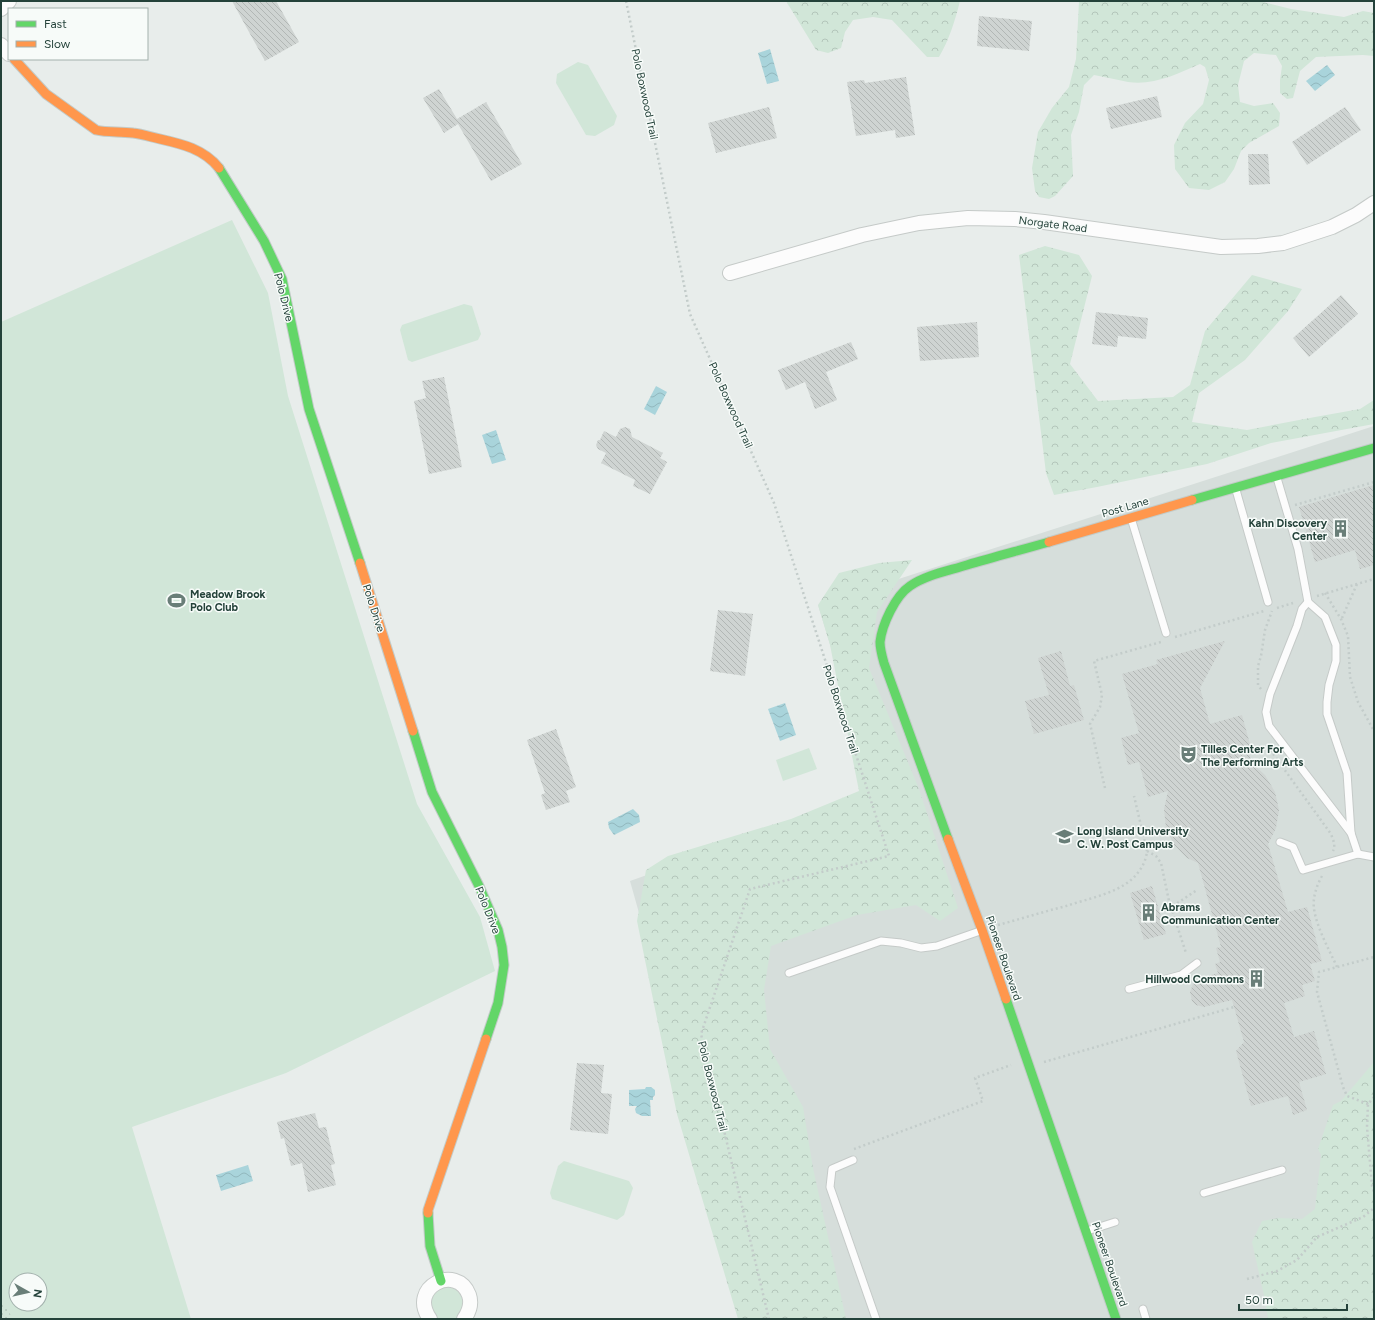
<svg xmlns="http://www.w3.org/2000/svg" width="1375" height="1320" viewBox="0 0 1375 1320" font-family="Figtree,sans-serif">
	<defs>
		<pattern id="forest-crowns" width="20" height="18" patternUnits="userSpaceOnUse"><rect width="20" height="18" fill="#d1e6d8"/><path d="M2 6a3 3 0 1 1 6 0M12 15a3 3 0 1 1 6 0" fill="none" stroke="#b3c6ba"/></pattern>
		<pattern id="park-dots" width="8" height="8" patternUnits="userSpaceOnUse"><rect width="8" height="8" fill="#d1e6d8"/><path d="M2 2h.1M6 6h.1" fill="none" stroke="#b3c6ba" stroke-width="1.8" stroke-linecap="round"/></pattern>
		<pattern id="water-waves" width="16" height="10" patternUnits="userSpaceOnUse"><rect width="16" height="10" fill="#a9d4db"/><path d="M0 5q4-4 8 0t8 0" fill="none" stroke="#91b7bd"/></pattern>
		<pattern id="building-back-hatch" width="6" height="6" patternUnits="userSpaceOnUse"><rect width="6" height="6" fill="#cfd4d2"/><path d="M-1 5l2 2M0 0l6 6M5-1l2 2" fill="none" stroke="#b2b7b5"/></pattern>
	</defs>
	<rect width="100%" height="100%" fill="#e8edeb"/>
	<!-- built -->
	<polygon fill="#d6dedb" points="1374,426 1374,1319 743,1319 681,1062 630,881 876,794 818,605"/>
	<!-- grass -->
	<g fill="#d1e6d8" fill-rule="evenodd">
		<polygon points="578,62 588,65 617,116 614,125 595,136 586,135 556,83 557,74"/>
		<path d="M 232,220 L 268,293 L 288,396 L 417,804 L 480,917 L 495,971 L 286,1073 L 132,1127 L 191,1319 L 1,1319 L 1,322 ZM 16,1280 L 40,1280 L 40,1304 L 16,1304 Z"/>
		<polygon points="464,304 472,306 481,334 478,340 412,362 408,360 400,330 402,325"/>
		<polygon points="809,748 817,769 783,781 776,760"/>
		<polygon points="564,1161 629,1181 633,1188 624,1215 617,1220 552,1199 550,1193 558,1166"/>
		<polygon points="444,1283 466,1295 460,1319 435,1319 429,1294"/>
	</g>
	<!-- forest -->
	<g fill="url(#forest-crowns)">
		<path d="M 786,1 L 960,1 C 955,21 949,40 939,57 L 927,57 L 892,20 L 873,17 L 853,20 L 845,32 L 841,48 L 828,53 L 816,50 Z"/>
		<path d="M 1079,1 L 1259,1 L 1291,9 L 1344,17 L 1363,11 L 1374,13 L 1374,56 L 1363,55 L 1316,57 L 1300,71 L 1293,98 L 1287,99 L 1280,93 L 1280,80 L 1282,66 L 1276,55 L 1254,53 L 1244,61 L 1238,85 L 1240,102 L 1254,106 L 1273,103 L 1280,113 L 1279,126 L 1249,143 L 1241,151 L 1234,169 L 1225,182 L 1209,190 L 1189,188 L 1175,169 L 1174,145 L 1185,123 L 1203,104 L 1209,80 L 1205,67 L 1200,64 C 1177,74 1153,86 1128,82 C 1117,80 1106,77 1094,75 L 1084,85 L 1079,112 L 1071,135 L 1073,176 L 1055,196 L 1049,199 L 1039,197 L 1035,191 L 1032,168 L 1038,132 L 1052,108 L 1069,87 L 1076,59 Z"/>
		<polygon points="1045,246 1079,255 1092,276 1070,364 1098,401 1173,397 1190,385 1205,331 1252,275 1302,289 1288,311 1245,360 1199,393 1192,422 1247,430 1315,417 1360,409 1374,400 1374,424 1271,443 1207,464 1097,487 1054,495 1046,473 1019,255"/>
		<polygon points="912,560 877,612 869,668 919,789 958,908 940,921 916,905 857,915 771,946 764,990 770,1049 803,1107 813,1168 846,1319 738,1319 677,1114 655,1009 637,921 646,870 668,856 791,819 859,791 830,645 818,605 839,573 879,563"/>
		<polygon points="1374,1062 1374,1319 1268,1319 1265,1300 1252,1242 1262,1221 1279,1218 1302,1219 1315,1209 1321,1155 1318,1149 1333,1105 1341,1101"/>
	</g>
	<!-- park -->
	<polygon fill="url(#park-dots)" points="6,1303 12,1319 1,1319 1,1304"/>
	<!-- water -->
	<g fill="url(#water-waves)">
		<polygon points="770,49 779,81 767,84 758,53"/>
		<polygon points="1327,65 1335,75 1315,91 1306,81"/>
		<polygon points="656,386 667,392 655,415 644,409"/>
		<polygon points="496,430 506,460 492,464 482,435"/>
		<polygon points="785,703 796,735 780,741 768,709"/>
		<polygon points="633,809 639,815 640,822 614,835 609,828 608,822"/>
		<polygon points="646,1087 651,1087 655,1090 655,1095 653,1097 653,1100 650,1100 651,1116 642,1116 636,1113 635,1109 637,1106 629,1106 629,1090 645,1089"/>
		<polygon points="248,1165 253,1181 221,1191 216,1175"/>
	</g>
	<!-- building -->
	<g fill="url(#building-back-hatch)">
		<polygon points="232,1 276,1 299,42 265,61"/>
		<polygon points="979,16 1032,21 1029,51 977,46"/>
		<polygon points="906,77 915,135 896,138 895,130 856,136 847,82 864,80 865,83"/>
		<polygon points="439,89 457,119 486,102 522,164 491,181 458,124 444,133 423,98"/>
		<polygon points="1157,96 1162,117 1111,129 1106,108"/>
		<polygon points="769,107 777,138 716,153 708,123"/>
		<polygon points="1345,107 1361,130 1307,165 1292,142"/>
		<polygon points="1248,154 1268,154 1270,184 1249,185"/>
		<polygon points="1341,295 1358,314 1309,357 1293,338"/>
		<polygon points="1096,312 1148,318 1146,339 1118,336 1117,347 1092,344"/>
		<polygon points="977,322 979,357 920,361 917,327"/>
		<polygon points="851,342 858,359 826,372 837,400 815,409 805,382 786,390 778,370"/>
		<polygon points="444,377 462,467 429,474 414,401 426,398 422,381"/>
		<polygon points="625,427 630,429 632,437 663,453 660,458 667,462 650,494 633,486 635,480 601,463 606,453 598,449 596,445 598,440 600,440 604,431 616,437 620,429"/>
		<polygon points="1374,485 1374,565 1360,569 1355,550 1315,562 1299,507"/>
		<polygon points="718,610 753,614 745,676 710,671"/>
		<polygon points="1225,641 1200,688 1210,724 1242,715 1251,748 1248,749 1252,763 1265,775 1275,792 1279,810 1276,828 1268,844 1288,912 1307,907 1322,961 1310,964 1315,981 1302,985 1305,996 1284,1003 1294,1037 1314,1031 1326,1074 1299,1082 1307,1110 1293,1115 1288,1096 1251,1106 1236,1051 1244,1042 1232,1000 1204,1007 1196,1005 1192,1001 1190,992 1193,984 1201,978 1218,973 1215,964 1220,962 1216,948 1221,947 1198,863 1187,858 1174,845 1166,828 1164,809 1168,791 1148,797 1139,762 1128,765 1121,738 1139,733 1122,674 1158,664 1156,660"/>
		<polygon points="1061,651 1070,686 1074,685 1084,720 1034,734 1025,701 1049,695 1038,658"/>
		<polygon points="556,729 576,787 566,791 570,802 546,810 541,795 545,793 527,740"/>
		<polygon points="1152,886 1166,934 1144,940 1130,893"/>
		<polygon points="577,1063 604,1065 601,1093 612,1094 608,1134 570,1130"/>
		<polygon points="315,1113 319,1128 326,1127 335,1164 331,1165 336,1185 308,1192 302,1163 291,1166 284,1138 281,1139 277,1122"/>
	</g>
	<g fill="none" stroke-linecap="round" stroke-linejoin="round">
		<defs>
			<g id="lane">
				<polyline points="1277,478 1298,549 1308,602 1325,617 1336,645 1336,661 1329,685 1327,702 1327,714 1347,773 1351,833 1358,854"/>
				<polyline points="1236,490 1268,602"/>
				<polyline points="1131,518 1166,633"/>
				<polyline points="1308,602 1302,609 1297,626 1270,694 1266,712 1269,726 1351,833"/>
				<polyline points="1280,842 1293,847 1303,870 1358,854 1374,857"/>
				<polyline points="789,973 881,941 901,943 921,948 937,946 980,931"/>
				<polyline points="1129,989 1181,975 1197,963"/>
				<polyline points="853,1160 832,1169 830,1187 876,1319"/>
				<polyline points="1204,1193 1282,1170"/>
				<polyline points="1087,1231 1115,1222"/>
				<polyline points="1143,1309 1146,1319"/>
			</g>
			<g id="street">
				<polyline points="1,9 9,1"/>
				<polyline points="1,45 9,54"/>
				<polyline points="730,273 862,235 919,223 968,218 1015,219 1044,222 1221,247 1258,246 1283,243 1332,227 1356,215 1374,203"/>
				<path d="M 430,1319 C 407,1287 457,1263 469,1295 C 472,1304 469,1312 464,1319"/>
			</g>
			<g id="fast">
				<polyline points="219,168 264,241 282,279 309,409 360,563"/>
				<polyline points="1192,500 1374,448"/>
				<polyline points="413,731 432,792 479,886 498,930 502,947 504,965 498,1003 486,1039"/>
				<path d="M 948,839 L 884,663 C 882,656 880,649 880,642 C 882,625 895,596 910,586 C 926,575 948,571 967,565 C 994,557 1021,550 1049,542"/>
				<polyline points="1006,999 1116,1319"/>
				<polyline points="428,1213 430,1246 441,1281"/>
			</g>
			<g id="slow">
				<path d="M 14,59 L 46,94 L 96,130 C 108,133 120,131 133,133 C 142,134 151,137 160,139 C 182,144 204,149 219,168"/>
				<polyline points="1049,542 1192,500"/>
				<polyline points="360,563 413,731"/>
				<polyline points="948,839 982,930 1006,999"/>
				<polyline points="428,1213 428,1210 486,1039"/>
			</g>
		</defs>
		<!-- lane casing -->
		<use href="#lane" stroke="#c5cac8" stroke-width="9"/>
		<!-- street casing -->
		<use href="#street" stroke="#c5cac8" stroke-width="16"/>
		<!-- fast casing -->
		<use href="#fast" stroke="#c3cbc8" stroke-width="11"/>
		<!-- slow casing -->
		<use href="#slow" stroke="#c3cbc8" stroke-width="11"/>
		<!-- path -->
		<g stroke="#c3ccca" stroke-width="2.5" stroke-dasharray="2 3" stroke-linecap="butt">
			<polyline points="626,1 690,314 774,503 889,856 750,889 701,1034 769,1319"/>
			<polyline points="1295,505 1374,482"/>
			<polyline points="1325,593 1341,619 1348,636 1350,677 1358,702 1374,731"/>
			<polyline points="1317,596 1374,579"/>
			<polyline points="1277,608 1293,603"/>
			<polyline points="1342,618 1357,584"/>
			<polyline points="1175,637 1264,611"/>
			<polyline points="1261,689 1258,685 1258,666 1261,656 1265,630 1272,611"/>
			<path d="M 1269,745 L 1271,751 L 1331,834 C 1333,840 1336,845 1333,851"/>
			<polyline points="1105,788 1090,724 1100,707 1102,695 1094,661 1161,642"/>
			<polyline points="1147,851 1156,856 1161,863 1169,901 1173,906 1172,910 1186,953"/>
			<path d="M 1322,876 C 1318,883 1315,891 1314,899 C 1311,918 1329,949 1337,967"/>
			<polyline points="1173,906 1197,890"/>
			<path d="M 998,925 C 1020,919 1043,912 1066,906 C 1087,899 1114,894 1131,880 C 1140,872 1146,862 1147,851 L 1134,796"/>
			<polyline points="1044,1062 1234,1007"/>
			<polyline points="1374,1097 1368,1104 1367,1127 1372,1186 1374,1192"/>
			<polyline points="1368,1104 1347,1096 1343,1087 1317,992 1319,972 1374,957"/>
			<polyline points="854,1149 983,1101 975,1078 1011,1065"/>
			<polyline points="1247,1279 1277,1271 1297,1260 1317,1237 1363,1217 1374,1208"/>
		</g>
		<!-- lane -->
		<use href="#lane" stroke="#fcfcfc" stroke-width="7"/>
		<!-- street -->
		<use href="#street" stroke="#fcfcfc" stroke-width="14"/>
		<!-- fast -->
		<use href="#fast" stroke="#63d668" stroke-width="9"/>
		<!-- slow -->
		<use href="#slow" stroke="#ff974d" stroke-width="9"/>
	</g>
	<!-- icons -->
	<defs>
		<symbol id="building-bare" viewBox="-9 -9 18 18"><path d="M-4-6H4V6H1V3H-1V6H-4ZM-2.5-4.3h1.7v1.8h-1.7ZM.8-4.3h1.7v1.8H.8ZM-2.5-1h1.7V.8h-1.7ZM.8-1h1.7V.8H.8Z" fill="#697e78" stroke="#f7fbf9" stroke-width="2.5" paint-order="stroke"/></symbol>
		<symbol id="stadium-bare" viewBox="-9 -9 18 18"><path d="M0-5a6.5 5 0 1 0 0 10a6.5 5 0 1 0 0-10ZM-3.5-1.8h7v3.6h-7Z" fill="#697e78" stroke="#f7fbf9" stroke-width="2.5" paint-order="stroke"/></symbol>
		<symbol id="theatre-bare" viewBox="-9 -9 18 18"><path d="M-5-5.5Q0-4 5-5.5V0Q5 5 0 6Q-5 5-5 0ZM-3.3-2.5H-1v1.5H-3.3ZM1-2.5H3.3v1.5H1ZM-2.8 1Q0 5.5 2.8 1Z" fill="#697e78" stroke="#f7fbf9" stroke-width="2.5" paint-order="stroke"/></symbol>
		<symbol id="university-bare" viewBox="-9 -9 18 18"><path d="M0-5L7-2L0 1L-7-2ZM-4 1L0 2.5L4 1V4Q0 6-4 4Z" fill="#697e78" stroke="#f7fbf9" stroke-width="2.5" paint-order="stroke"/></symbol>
	</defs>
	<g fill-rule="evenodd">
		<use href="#building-bare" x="1328" y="516" width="25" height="25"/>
		<use href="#stadium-bare" x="164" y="588" width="25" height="25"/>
		<use href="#theatre-bare" x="1176" y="742" width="25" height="25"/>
		<use href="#university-bare" x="1052" y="824" width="25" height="25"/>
		<use href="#building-bare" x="1136" y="900" width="25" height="25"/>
		<use href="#building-bare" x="1244" y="966" width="25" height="25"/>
	</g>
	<g text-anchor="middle" stroke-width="3" stroke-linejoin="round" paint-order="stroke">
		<!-- street labels -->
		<g font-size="11" fill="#24423a" stroke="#f7fbf9">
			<text transform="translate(645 94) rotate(78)" y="4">Polo Boxwood Trail</text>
			<text transform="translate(1053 224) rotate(7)" y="4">Norgate Road</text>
			<text transform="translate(284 297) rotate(76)" y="4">Polo Drive</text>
			<text transform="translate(731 405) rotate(66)" y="4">Polo Boxwood Trail</text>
			<text transform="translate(1125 507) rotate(-16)" y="4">Post Lane</text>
			<text transform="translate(374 608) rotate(72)" y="4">Polo Drive</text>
			<text transform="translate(841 709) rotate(72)" y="4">Polo Boxwood Trail</text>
			<text transform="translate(488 910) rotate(68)" y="4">Polo Drive</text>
			<text transform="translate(1004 958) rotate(71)" y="4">Pioneer Boulevard</text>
			<text transform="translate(713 1086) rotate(76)" y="4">Polo Boxwood Trail</text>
			<text transform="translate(1110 1264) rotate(71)" y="4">Pioneer Boulevard</text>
		</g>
		<!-- poi labels -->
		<g font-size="11" font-weight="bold" fill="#24423a" stroke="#f7fbf9" text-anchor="start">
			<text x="1327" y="527" text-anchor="end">Kahn Discovery<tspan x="1327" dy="13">Center</tspan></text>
			<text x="190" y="598">Meadow Brook<tspan x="190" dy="13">Polo Club</tspan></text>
			<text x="1201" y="753">Tilles Center For<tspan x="1201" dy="13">The Performing Arts</tspan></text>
			<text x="1077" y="835">Long Island University<tspan x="1077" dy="13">C. W. Post Campus</tspan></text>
			<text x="1161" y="911">Abrams<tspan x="1161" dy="13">Communication Center</tspan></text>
			<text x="1244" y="983" text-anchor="end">Hillwood Commons</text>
		</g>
	</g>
	<!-- border -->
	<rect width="1375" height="1320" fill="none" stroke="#24423a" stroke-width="4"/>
	<!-- legend -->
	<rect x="8" y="8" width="140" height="52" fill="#f7fbf9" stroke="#a3b1ad"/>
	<rect x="16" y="21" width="20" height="6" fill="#63d668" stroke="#a3b1ad"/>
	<text x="44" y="28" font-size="12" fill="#24423a">Fast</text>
	<rect x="16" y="41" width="20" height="6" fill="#ff974d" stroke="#a3b1ad"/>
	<text x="44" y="48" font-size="12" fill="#24423a">Slow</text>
	<!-- north arrow -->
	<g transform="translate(28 1292) rotate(98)"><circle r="19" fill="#f7fbf9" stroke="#a3b1ad"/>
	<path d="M0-3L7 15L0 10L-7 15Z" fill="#697e78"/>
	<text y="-6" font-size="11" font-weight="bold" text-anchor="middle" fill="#24423a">N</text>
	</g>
	<!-- scale -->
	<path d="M1239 1304v6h108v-6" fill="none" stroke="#24423a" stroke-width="2"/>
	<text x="1245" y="1304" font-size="12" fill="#24423a" stroke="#f7fbf9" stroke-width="3" paint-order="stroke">50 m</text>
</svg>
